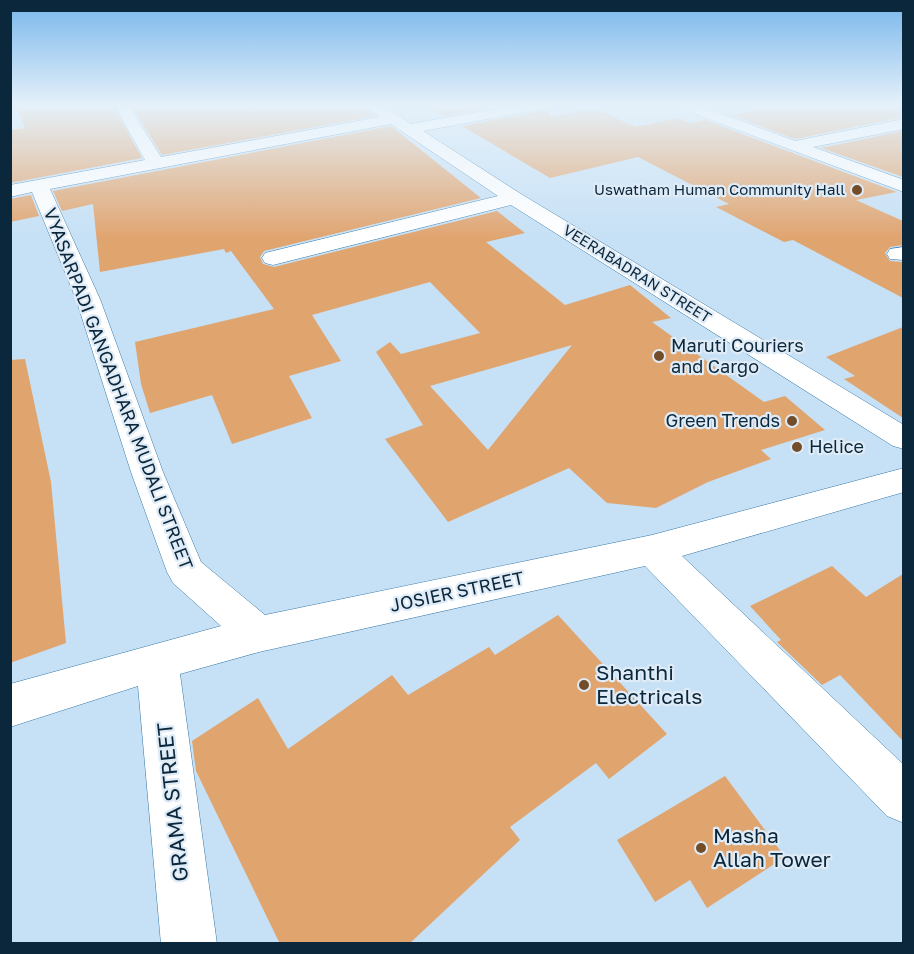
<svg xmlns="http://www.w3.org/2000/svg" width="914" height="954" viewBox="0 0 914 954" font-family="'Golos Text',sans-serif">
	<rect width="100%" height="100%" fill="#c6e0f5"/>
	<!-- building -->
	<g fill="#e0a46f" fill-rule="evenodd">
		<polygon points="17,106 113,106 142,158 10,183 10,130 25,128"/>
		<polygon points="132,106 364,106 375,116 162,155"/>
		<polygon points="429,106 499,106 445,116"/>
		<polygon points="544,106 549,106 550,117 595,108 635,127 678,118 690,123 705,120 897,192 856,200 903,221 903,245 890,247 885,253 890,261 903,262 903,298 793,240 784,242 716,207 729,204 638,157 550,178 462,126 535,112"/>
		<polygon points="776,106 903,106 903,117 795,139 731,115"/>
		<path d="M 391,126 L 481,198 L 264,251 L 260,257 L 263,264 L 274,267 L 497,211 L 525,233 L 486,242 L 565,305 L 630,285 L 671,318 L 652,322 L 764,402 L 785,396 L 825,430 L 761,450 L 771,459 L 708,482 L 656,508 L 607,503 L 569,468 L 448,522 L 385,439 L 423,425 L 376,352 L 390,342 L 401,354 L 480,333 L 430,282 L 312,315 L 341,361 L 289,376 L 312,418 L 232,444 L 212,395 L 150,413 L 141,384 L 135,342 L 274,309 L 231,251 L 226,253 L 224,249 L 100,272 L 93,204 L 62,211 L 53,191 ZM 572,345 L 488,450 L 430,386 Z"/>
		<polygon points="903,131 903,177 821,148"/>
		<polygon points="31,195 39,216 10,222 10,199"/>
		<polygon points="903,327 903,418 844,379 855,376 826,357"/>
		<polygon points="25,359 51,482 66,643 10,663 10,360"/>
		<polygon points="832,566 866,597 903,574 903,741 840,675 822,685 777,642 781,640 750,606"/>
		<polygon points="558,615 667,734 609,779 596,763 510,827 520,840 409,944 280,944 196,771 192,741 258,698 288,749 392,675 408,695 489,647 495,655"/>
		<polygon points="725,776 785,857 707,908 690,880 655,902 617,840"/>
	</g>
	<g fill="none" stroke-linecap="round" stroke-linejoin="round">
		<defs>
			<g id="street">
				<polygon points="115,106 129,106 161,157 380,117 366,106 383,106 411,124 511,106 542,106 535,110 423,131 521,194 904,425 904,449 893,446 511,205 273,265 265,263 262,258 265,253 498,196 391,124 50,189 100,299 163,472 201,562 265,615 652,535 904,468 904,492 682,556 904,765 904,823 887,816 645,566 259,652 180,674 217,944 161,944 138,686 10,727 10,684 221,626 173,583 167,572 131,472 76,299 32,192 10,197 10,185 145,160"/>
				<polygon points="680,106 700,106 795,141 904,119 904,129 813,147 904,180 904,192 682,109"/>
				<polygon points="904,247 904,260 890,259 887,254 890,249"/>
			</g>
		</defs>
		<!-- street casing -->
		<use href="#street" stroke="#3779a8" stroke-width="1"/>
		<!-- street -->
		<use href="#street" fill="#fff" fill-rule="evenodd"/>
	</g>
	<!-- sky -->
	<linearGradient id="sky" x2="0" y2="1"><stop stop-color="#78b6eb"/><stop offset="0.44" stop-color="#e5f1fa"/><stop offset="1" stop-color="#e5f1fa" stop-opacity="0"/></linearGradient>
	<rect width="914" height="239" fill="url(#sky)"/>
	<!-- markers -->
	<g fill="#734d2a" stroke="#dfebf6" stroke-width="2">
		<circle cx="857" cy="190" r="6"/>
		<circle cx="659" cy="356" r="6"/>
		<circle cx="792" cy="421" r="6"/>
		<circle cx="797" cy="447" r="6"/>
		<circle cx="584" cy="685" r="6"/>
		<circle cx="701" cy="848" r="6"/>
	</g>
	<g text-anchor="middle" stroke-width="4.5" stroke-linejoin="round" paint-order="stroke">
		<!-- far-poi labels -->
		<g font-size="15" fill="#0b273b" stroke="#dfebf6" text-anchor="end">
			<text x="845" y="195">Uswatham Human Community Hall</text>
		</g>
		<!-- far-street labels -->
		<g font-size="15" fill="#0b273b" stroke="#dfebf6">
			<text transform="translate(637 274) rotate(32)" y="5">VEERABADRAN STREET</text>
		</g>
		<!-- poi labels -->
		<g font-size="18" fill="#0b273b" stroke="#dfebf6" text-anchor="start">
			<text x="671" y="352">Maruti Couriers<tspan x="671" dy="21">and Cargo</tspan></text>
			<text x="780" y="427" text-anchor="end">Green Trends</text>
			<text x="809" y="453">Helice</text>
		</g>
		<!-- street labels -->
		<g font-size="18" fill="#0b273b" stroke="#dfebf6">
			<text transform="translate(118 389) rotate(69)" y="6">VYASARPADI GANGADHARA MUDALI STREET</text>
			<text transform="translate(457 592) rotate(-12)" y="6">JOSIER STREET</text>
		</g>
		<!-- near-poi labels -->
		<g font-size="21" fill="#0b273b" stroke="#dfebf6" text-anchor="start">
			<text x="596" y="680">Shanthi<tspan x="596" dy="24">Electricals</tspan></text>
			<text x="713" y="843">Masha<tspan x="713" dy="24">Allah Tower</tspan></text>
		</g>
		<!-- near-street labels -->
		<g font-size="21" fill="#0b273b" stroke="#dfebf6">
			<text transform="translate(173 802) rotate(-96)" y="7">GRAMA STREET</text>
		</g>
	</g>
	<!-- border -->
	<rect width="914" height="954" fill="none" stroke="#0b273b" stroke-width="24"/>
</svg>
